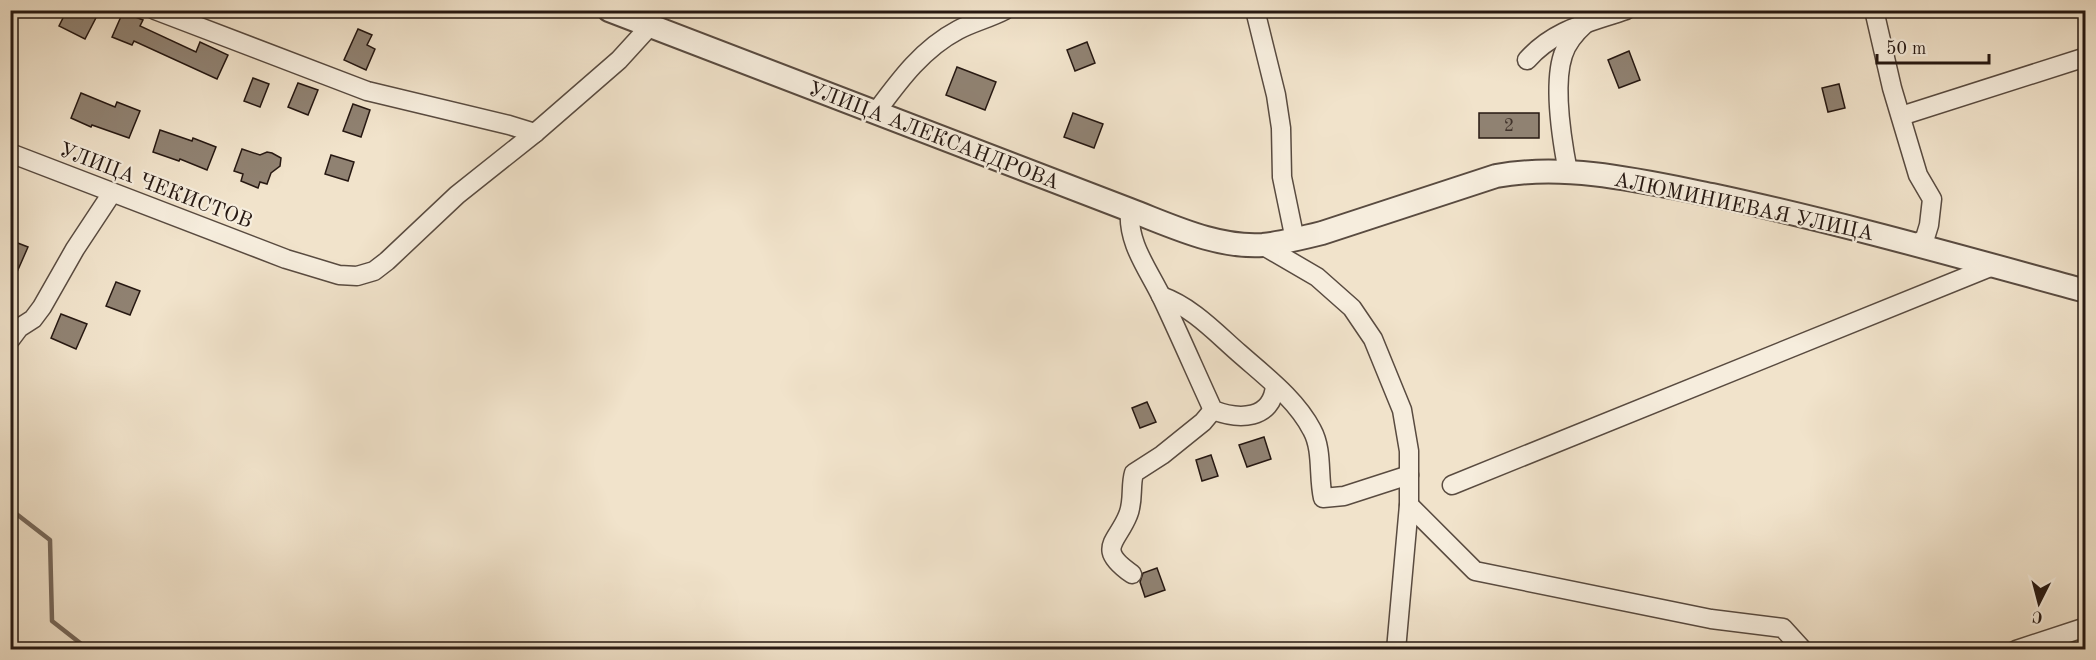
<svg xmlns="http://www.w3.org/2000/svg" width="2096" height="660" viewBox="0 0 2096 660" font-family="'Old Standard TT',serif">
	<rect width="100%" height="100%" fill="#f1e3cb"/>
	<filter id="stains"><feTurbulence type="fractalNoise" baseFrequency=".00333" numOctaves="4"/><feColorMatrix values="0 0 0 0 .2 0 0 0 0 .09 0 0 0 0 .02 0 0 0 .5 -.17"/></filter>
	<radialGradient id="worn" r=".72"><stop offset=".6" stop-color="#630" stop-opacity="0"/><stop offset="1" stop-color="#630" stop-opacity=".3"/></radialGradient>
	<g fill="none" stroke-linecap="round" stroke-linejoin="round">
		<!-- stream -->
		<polyline stroke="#76685b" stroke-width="4.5" points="10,509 50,540 52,621 89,650"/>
	</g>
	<!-- building -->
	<g fill="#908272" stroke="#261812" stroke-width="1.5">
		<polygon points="67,10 100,10 85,39 59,26"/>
		<polygon points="123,12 143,20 140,26 196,52 200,42 228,55 217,79 134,41 132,45 112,37"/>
		<polygon points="358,29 372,35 367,45 375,49 366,70 344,60"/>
		<polygon points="1087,42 1095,63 1075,71 1067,50"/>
		<polygon points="1629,51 1640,80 1619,88 1608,60"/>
		<polygon points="957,67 996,82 985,110 946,95"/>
		<polygon points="253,78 269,84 260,107 244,101"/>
		<polygon points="298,83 318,90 308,115 288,107"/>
		<polygon points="1839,84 1845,108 1828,112 1822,88"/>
		<polygon points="81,93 115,107 117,102 140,111 129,138 92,125 91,127 71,118"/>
		<polygon points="353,104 370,110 361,137 343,131"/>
		<polygon points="1073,113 1103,124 1094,148 1064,137"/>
		<rect x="1479" y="113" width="60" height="25"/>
		<polygon points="160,130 192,141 193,138 216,147 207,170 180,159 179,161 153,152"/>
		<polygon points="242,149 260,155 267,152 272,153 281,158 280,166 271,173 267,184 260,182 258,188 241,181 243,174 234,171"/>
		<polygon points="331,155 354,162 348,181 325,174"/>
		<polygon points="10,240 28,247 10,288"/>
		<polygon points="116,282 140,291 130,315 106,306"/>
		<polygon points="61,314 87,324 76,349 51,338"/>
		<polygon points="1147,402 1156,422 1140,428 1132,408"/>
		<polygon points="1264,437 1271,459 1247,467 1239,445"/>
		<polygon points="1211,455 1218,476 1202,481 1196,460"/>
		<polygon points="1157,568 1165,590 1145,597 1140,582 1143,573"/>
	</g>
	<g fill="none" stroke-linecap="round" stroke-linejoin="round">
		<defs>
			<g id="minor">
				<polyline points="155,10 367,91 509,125 535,133"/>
				<polyline points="1255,10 1276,95 1281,128 1282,177 1295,240"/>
				<polyline points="1874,10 1892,88 1918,175 1932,199 1929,225 1925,238 1917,244"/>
				<path d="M 1527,60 C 1554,29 1589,23 1626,10"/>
				<path d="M 876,112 C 899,81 922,49 958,30 C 973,22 990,18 1005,10"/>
				<polyline points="1901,116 2086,57"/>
				<polyline points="10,153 286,259 339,275 357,276 374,271 387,261 457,195 535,133 619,60 650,26"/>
				<path d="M 1568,172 C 1562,141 1553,85 1563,55 C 1567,42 1575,33 1585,24"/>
				<path d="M 1130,210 C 1127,244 1149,270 1163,300 C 1180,336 1196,373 1213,410 C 1239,420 1272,420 1275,386"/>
				<polyline points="1262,245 1317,277 1352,308 1373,339 1402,410 1409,451 1409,505 1396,650"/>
				<path d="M 1161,296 C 1192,307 1215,332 1239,353 C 1265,376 1296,399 1312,430 C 1323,450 1318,476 1323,498 L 1344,496 L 1409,475"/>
				<polyline points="10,340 19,328 33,319 42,307 75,249 112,193"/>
				<polyline points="1452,485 1993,266"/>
				<polyline points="1409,505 1475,571 1711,619 1783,628 1803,650"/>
				<path d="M 1132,574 C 1095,548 1117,543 1128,515 C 1134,501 1130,486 1134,473 L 1162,455 L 1203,422 L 1213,410"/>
				<polyline points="2016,650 2086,627"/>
			</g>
			<path id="tertiary" d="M 609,10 L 1130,210 C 1172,226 1217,248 1263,245 C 1282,243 1302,238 1322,233 L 1496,176 C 1567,163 1642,181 1712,195 C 1838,222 1961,257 2086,291"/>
		</defs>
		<!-- minor casing -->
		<use href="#minor" stroke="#594b40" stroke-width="21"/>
		<!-- tertiary casing -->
		<use href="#tertiary" stroke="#594b40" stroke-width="26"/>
		<!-- minor -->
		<use href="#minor" stroke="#f6eddd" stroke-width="18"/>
		<!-- tertiary -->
		<use href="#tertiary" stroke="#f6eddd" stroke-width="22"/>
	</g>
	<g text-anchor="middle" stroke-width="4.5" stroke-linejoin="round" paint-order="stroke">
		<!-- number labels -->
		<g font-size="18" fill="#40322a">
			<text x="1509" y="131">2</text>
		</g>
		<!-- street labels -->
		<g font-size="21" fill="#261812" stroke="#f6eddd">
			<text transform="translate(934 135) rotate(21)" y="7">УЛИЦА АЛЕКСАНДРОВА</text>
			<text transform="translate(156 185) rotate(21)" y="7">УЛИЦА ЧЕКИСТОВ</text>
			<text transform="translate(1744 206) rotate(12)" y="7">АЛЮМИНИЕВАЯ УЛИЦА</text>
		</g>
	</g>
	<!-- margin -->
	<rect width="2096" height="660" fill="none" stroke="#f1e3cb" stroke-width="36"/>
	<rect x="12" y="12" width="2072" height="636" fill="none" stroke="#261812" stroke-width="3"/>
	<rect x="18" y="18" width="2060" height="624" fill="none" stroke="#261812" stroke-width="1.5"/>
	<!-- north arrow -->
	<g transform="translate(2039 603) rotate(186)" stroke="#f6eddd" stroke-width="4.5" paint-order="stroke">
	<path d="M0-4.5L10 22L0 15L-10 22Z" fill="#261812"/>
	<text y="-9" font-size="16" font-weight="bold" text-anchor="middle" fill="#261812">С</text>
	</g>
	<!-- scale -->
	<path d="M1877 54v9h112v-9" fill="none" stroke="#261812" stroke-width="3"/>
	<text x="1886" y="54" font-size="18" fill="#261812" stroke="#f6eddd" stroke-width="4.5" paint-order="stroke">50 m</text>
	<rect width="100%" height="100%" filter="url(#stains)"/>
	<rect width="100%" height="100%" fill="url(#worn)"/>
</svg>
